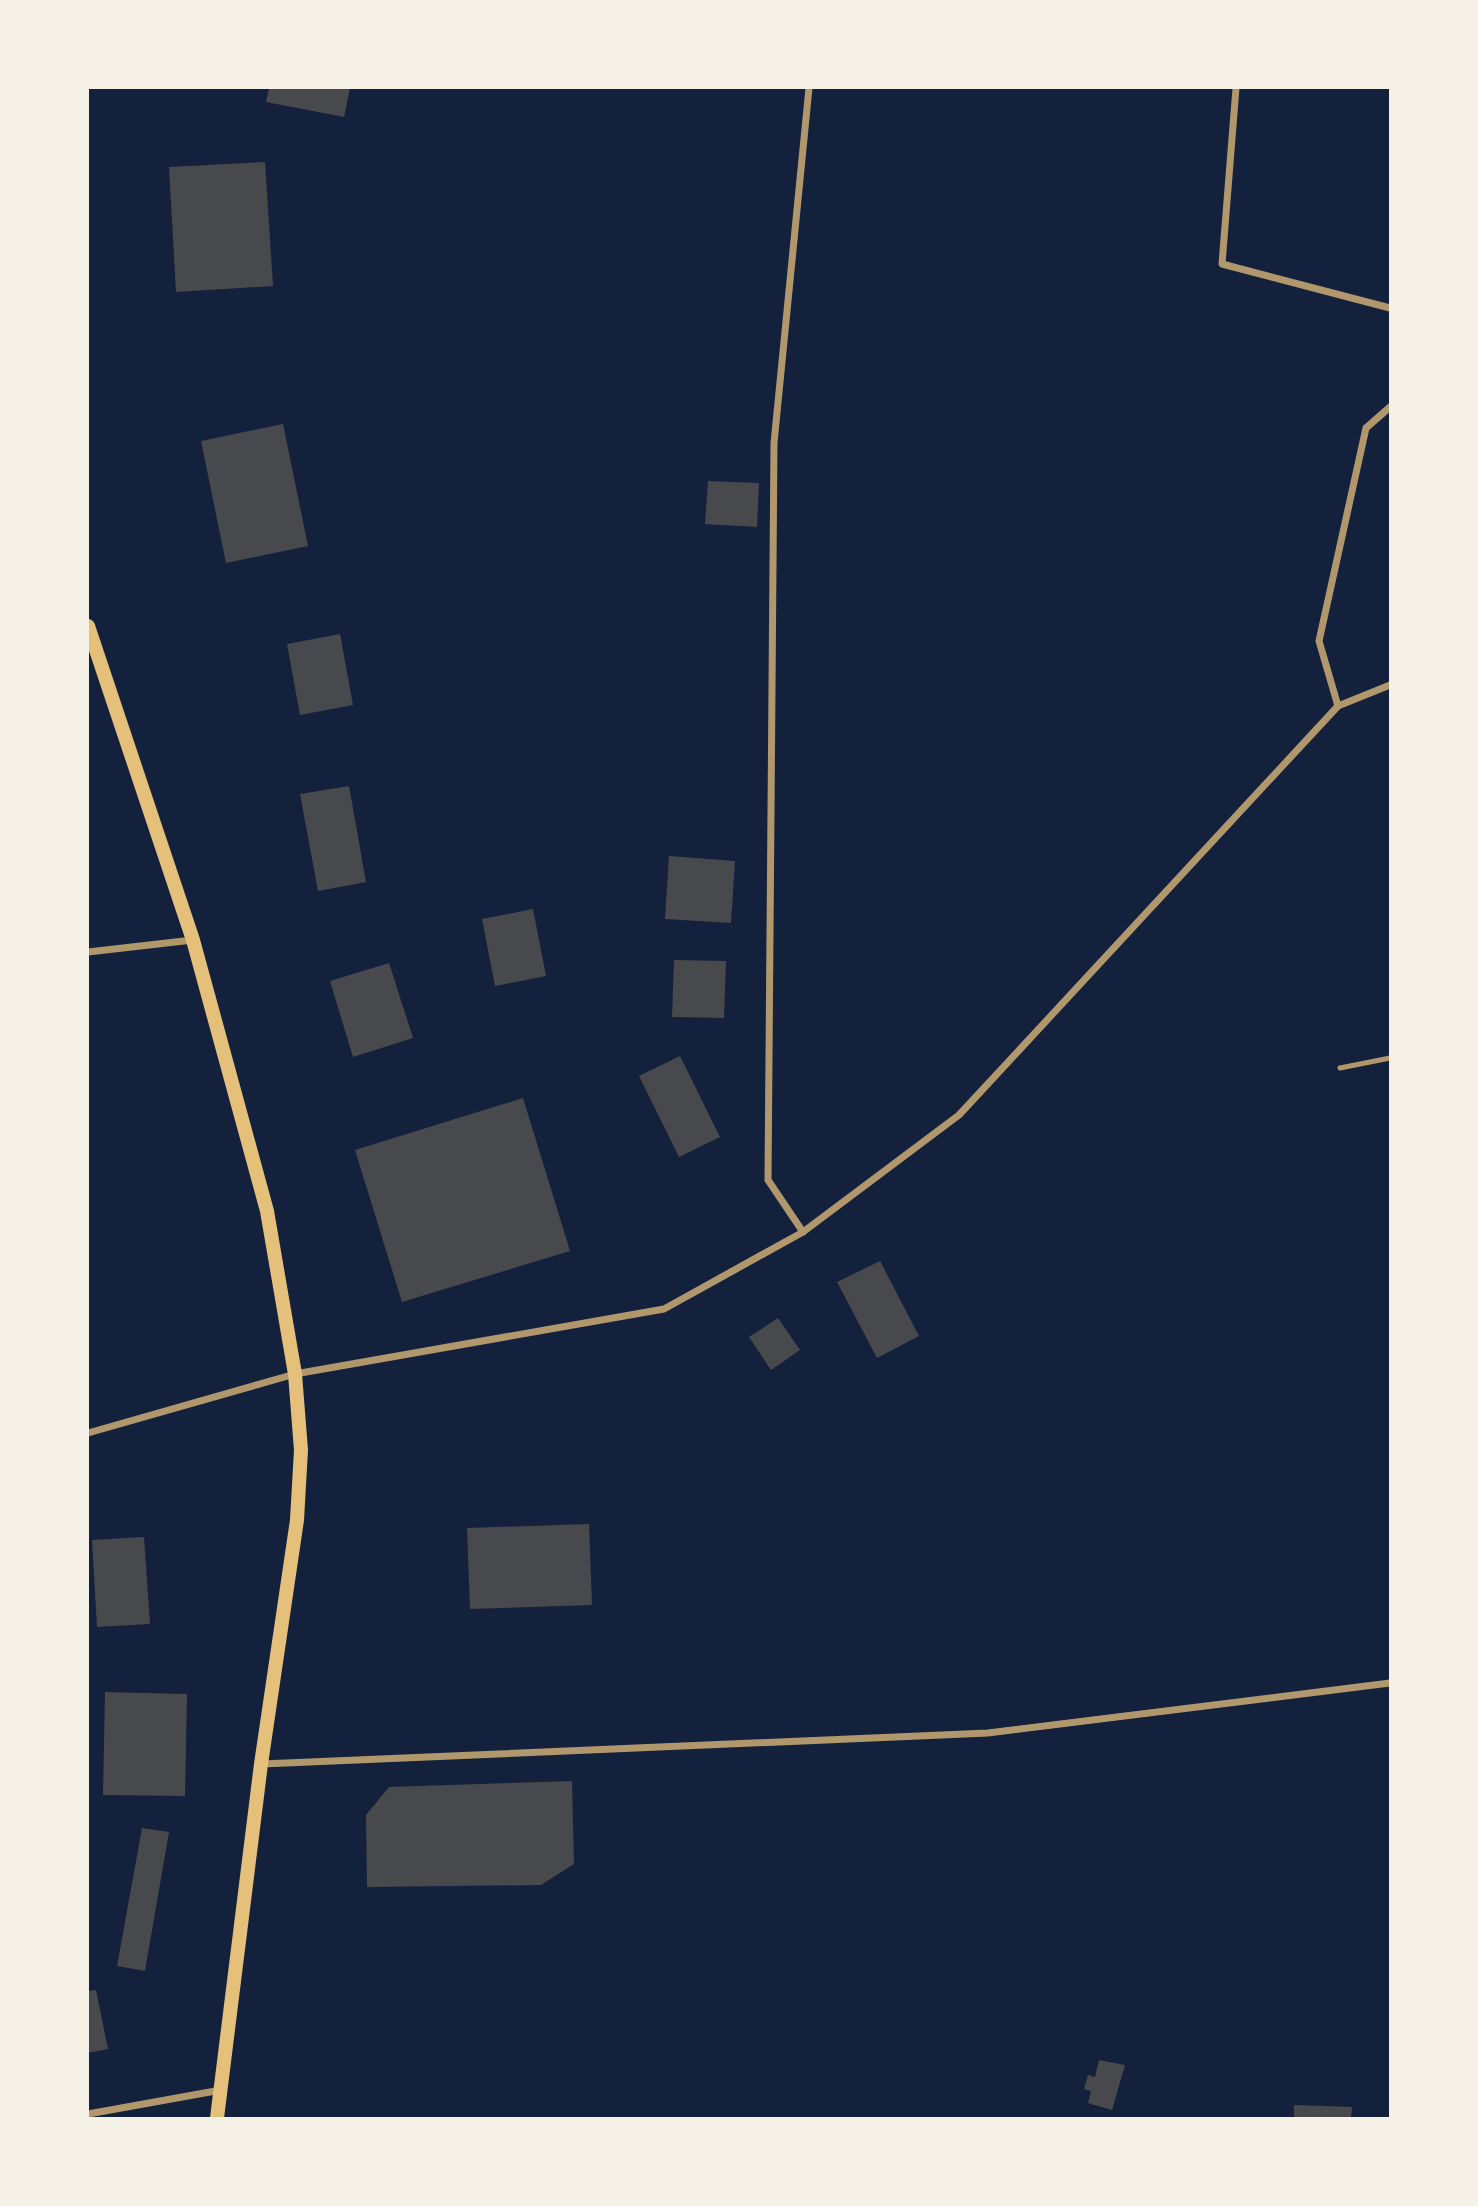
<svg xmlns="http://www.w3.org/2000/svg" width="1478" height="2206" viewBox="0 0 1478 2206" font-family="Ubuntu,sans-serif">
	<rect width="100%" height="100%" fill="#14213d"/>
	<!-- building -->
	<g fill="#48494c">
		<polygon points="269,88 350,88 344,117 266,102"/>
		<polygon points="265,162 273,286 176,292 169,167"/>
		<polygon points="283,424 308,546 226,563 201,441"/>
		<polygon points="708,481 759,483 757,527 705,524"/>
		<polygon points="340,634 353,705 300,715 287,644"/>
		<polygon points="349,786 366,882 318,891 300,794"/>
		<polygon points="669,856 735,861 731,923 665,919"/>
		<polygon points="533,909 546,976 495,986 482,919"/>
		<polygon points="674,960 726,961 724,1018 672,1017"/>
		<polygon points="389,963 413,1038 353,1057 330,981"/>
		<polygon points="680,1056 720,1137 679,1157 639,1076"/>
		<polygon points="523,1098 570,1251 402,1302 355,1150"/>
		<polygon points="880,1261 919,1336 877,1358 837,1282"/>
		<polygon points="778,1318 800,1350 771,1370 749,1337"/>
		<polygon points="589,1524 592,1605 470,1609 467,1528"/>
		<polygon points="144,1537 150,1624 97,1627 92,1540"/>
		<polygon points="105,1692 187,1694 185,1796 103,1795"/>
		<polygon points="572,1781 574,1864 541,1885 367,1887 366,1815 389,1787"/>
		<polygon points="142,1828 169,1832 145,1971 117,1966"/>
		<polygon points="96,1990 108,2049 88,2053 88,1991"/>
		<polygon points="1099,2060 1125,2065 1112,2110 1088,2103 1091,2091 1084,2089 1088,2075 1095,2077"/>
		<polygon points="1294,2105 1352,2107 1351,2118 1294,2118"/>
	</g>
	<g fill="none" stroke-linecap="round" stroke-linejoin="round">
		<!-- service -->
		<polyline stroke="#b1986c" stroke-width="5" points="1340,1068 1390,1058"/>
		<!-- minor -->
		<g stroke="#b1986c" stroke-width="7">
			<polyline points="1236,88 1222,264 1390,308"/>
			<polyline points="1338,706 1319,641 1366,428 1390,407"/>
			<polyline points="88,952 193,940"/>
			<polyline points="803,1232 768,1180 774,443 809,88"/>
			<polyline points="88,1433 295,1374 664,1309 803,1232 959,1115 1338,706 1390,685"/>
			<polyline points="262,1764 988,1733 1390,1683"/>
			<polyline points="88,2114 221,2090"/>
		</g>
		<!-- secondary -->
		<polyline stroke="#e5c07b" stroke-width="14" points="88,626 193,940 267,1211 295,1374 301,1450 297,1520 261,1764 217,2118"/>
	</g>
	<!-- border -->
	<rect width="1478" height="2206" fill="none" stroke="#f6f1e7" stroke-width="178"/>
</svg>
